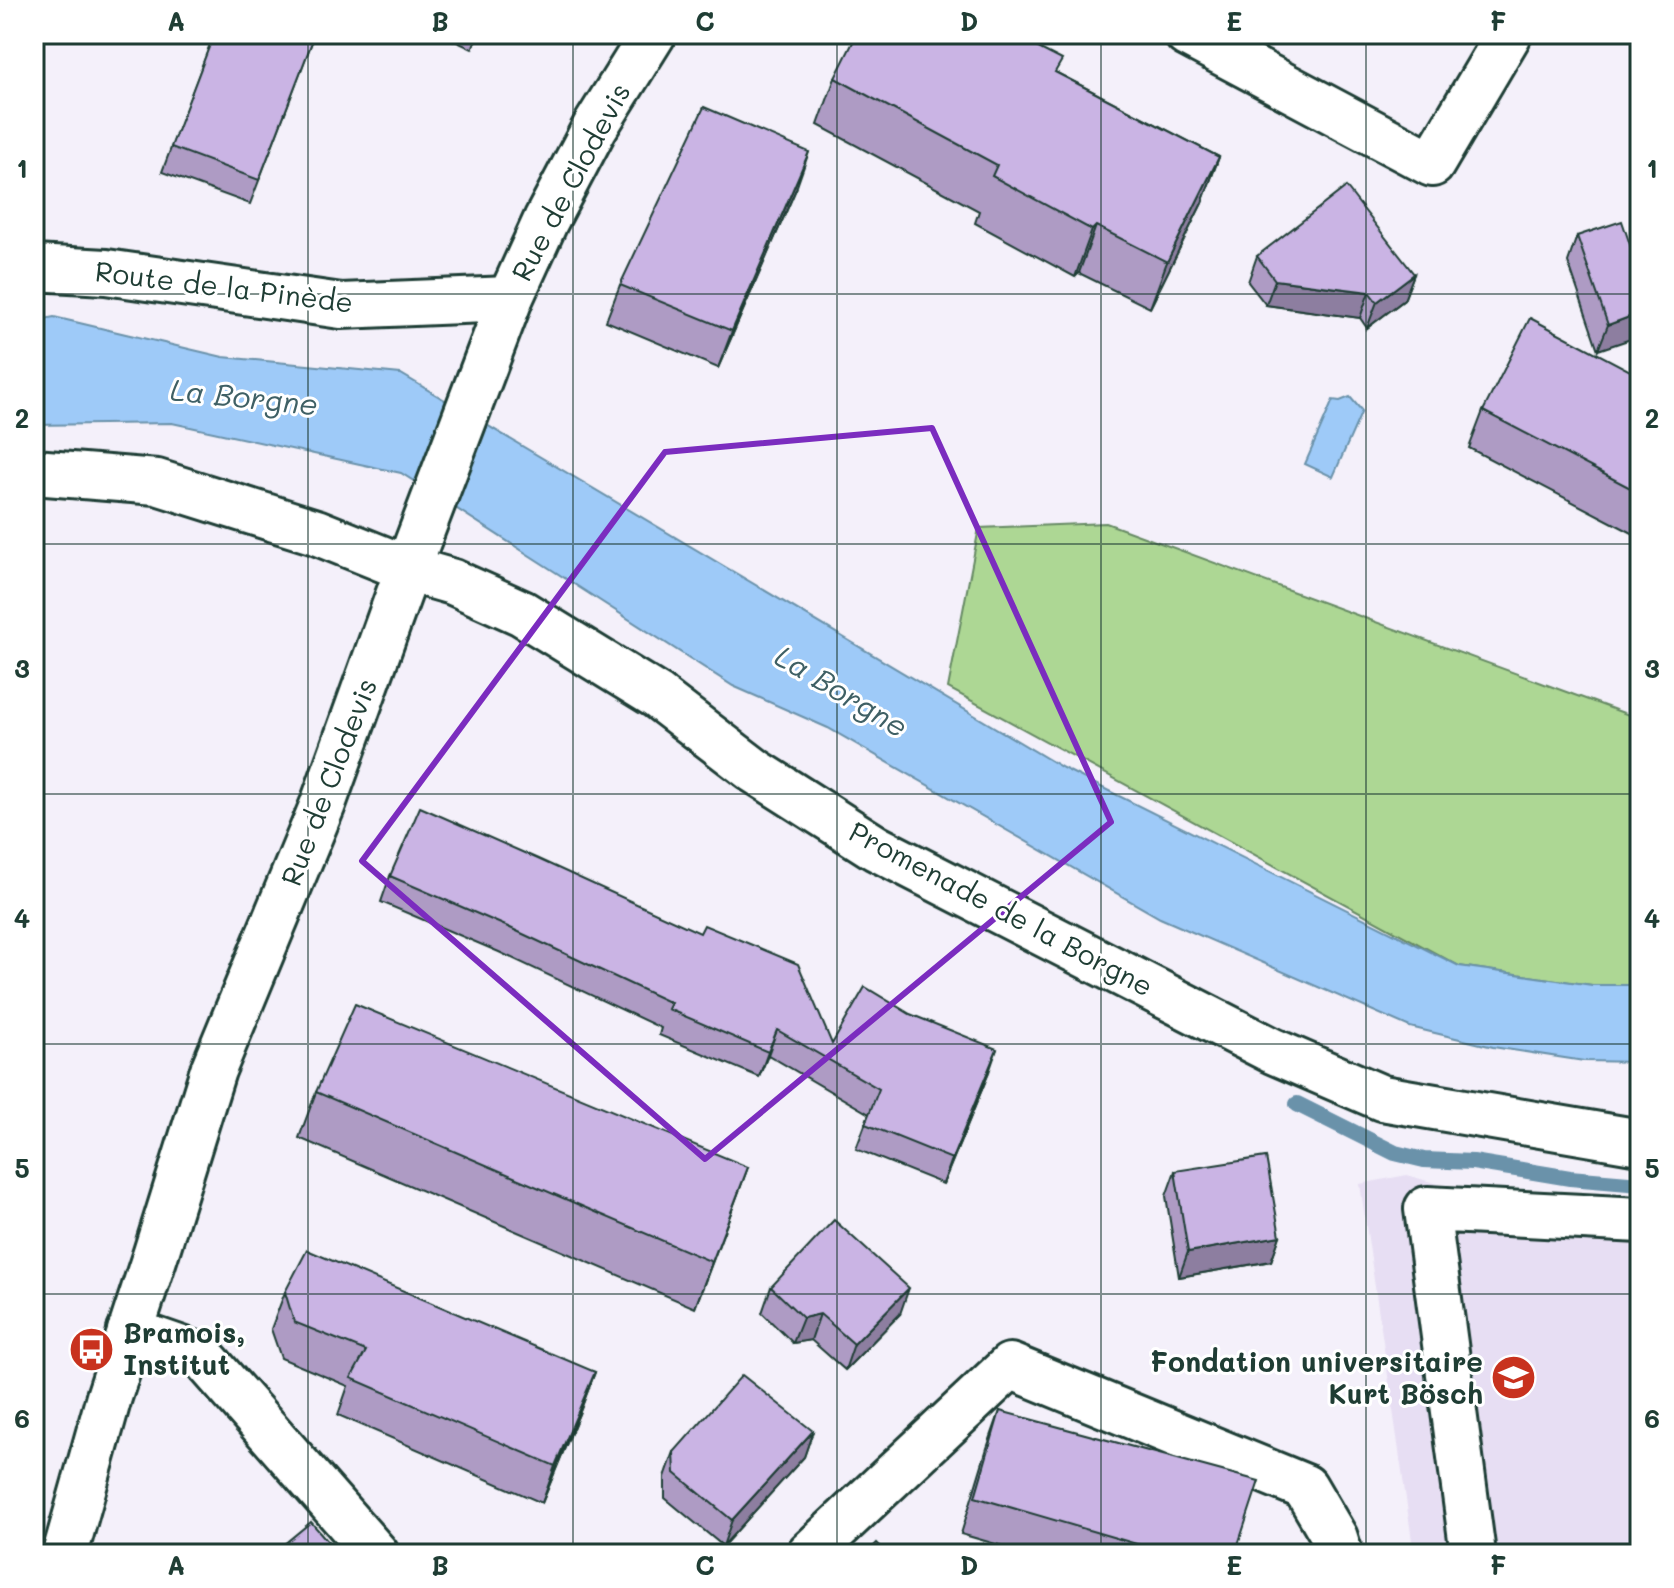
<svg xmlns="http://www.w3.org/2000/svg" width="1674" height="1588" viewBox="0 0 1674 1588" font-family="Mali,sans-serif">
	<rect width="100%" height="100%" fill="#f4f0fa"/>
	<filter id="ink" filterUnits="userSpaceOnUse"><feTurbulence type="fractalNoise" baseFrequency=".0125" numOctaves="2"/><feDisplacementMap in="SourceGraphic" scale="16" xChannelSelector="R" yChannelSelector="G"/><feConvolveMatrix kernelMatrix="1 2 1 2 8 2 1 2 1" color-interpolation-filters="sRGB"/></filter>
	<g filter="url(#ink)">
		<!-- built -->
		<polygon fill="#e7def3" points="1407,1175 1486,1198 1640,1202 1640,1554 1414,1554 1360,1184"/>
		<!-- green -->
		<polygon fill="#add794" stroke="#668a64" stroke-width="2" points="1106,523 1640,719 1640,985 1592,985 1459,966 948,688 979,528"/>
		<!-- water -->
		<g fill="#9ecaf8" stroke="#6b92aa" stroke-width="2">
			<polygon points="54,317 223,357 401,374 1063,768 1459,966 1592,985 1640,985 1640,1062 1584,1061 1493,1047 1410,1027 1160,918 828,728 733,686 401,473 172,423 34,425 34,321"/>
			<polygon points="1350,397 1362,411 1333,477 1305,464 1333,400 1340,401"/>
		</g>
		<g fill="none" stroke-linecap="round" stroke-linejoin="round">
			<!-- stream -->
			<polyline stroke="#6b92aa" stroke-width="16" points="1297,1104 1395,1153 1424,1160 1473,1162 1570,1178 1640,1184"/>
			<defs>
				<g id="minor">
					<polyline points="1187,34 1432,164 1509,34"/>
					<polyline points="34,268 106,272 341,306 510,299"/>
					<polyline points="34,472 157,482 316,532 408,569 453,582 522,613 657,696 755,771 876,848 1273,1051 1382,1098 1640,1142"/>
					<polyline points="130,1331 202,1356 376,1554"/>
					<polyline points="65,1554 109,1397 156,1253 213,1070 323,804 415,549 510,299 546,220 595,127 653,34"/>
					<polyline points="809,1554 1010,1366 1305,1487 1335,1538 1340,1554"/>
					<polyline points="1473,1554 1427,1209 1640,1220"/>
				</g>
			</defs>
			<!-- minor casing -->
			<use href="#minor" stroke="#1f3d34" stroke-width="50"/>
			<!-- minor -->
			<use href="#minor" stroke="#fff" stroke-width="44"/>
		</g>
		<!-- wall -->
		<g fill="#ae9bc4" stroke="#1f3d34" stroke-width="2">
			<polygon points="214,34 262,45 266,34 315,34 250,204 162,172"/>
			<polygon points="440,34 478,34 472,49"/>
			<polygon points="1057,73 1219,157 1202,203 1150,308 1079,273 1075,277 975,223 979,211 818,125 835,78"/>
			<polygon points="796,189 718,368 606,321 620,285"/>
			<polygon points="1577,236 1637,265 1598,350 1568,262"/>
			<polygon points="1257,256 1414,274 1404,300 1367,328 1360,318 1266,305 1248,282"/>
			<polygon points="1640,376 1640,537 1469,448 1483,411"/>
			<polygon points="390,876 832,1044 988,1075 943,1184 856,1149 869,1114 768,1055 759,1077 659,1035 661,1028 499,952 381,902"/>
			<polygon points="316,1092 748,1167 695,1308 299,1138"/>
			<polygon points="1175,1171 1280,1236 1271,1261 1179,1277 1166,1196"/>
			<polygon points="771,1287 900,1314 845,1370 811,1340 793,1343 762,1313"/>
			<polygon points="285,1292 595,1372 581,1409 542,1503 338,1415 348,1386 281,1358 271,1329"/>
			<polygon points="1000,1411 1235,1554 1030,1554 961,1534 987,1448"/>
			<polygon points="813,1431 804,1457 723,1546 665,1498 665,1477 674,1452"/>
		</g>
		<!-- shaded-wall -->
		<g fill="#8d7ea0" stroke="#1f3d34" stroke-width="2">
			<polygon points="809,152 796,189 718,368 732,331"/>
			<polygon points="1219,157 1202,203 1150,308 1167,262"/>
			<polygon points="1096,226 1079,273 1075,277 1092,230"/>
			<polygon points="1414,274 1404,300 1367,328 1377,302"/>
			<polygon points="1275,280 1369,292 1360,318 1266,305"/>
			<polygon points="1640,313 1640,336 1598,350 1608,325"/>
			<polygon points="777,1030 768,1055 759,1077 768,1052"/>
			<polygon points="997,1049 988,1075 943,1184 952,1159"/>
			<polygon points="748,1167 731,1213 695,1308 712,1262"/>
			<polygon points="1280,1236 1271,1261 1179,1277 1188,1252"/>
			<polygon points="909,1288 900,1314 845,1370 854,1344"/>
			<polygon points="820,1314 811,1340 793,1343 803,1318"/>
			<polygon points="595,1372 581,1409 542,1503 555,1466"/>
			<polygon points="813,1431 804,1457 723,1546 732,1520"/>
		</g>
		<!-- building -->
		<g fill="#cab4e4" stroke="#1f3d34" stroke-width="2">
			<polygon points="214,34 232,34 263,46 266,34 315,34 259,180 171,147"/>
			<polygon points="857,34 1011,34 1062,60 1055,72 1219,157 1167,262 1096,226 1092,230 992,176 997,165 835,78"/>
			<polygon points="704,107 809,152 732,331 620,285"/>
			<polygon points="1346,187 1414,274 1377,302 1369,292 1275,280 1257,256"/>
			<polygon points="1622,221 1637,265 1640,264 1640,313 1608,325 1577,236"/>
			<polygon points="1530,318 1640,376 1640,493 1483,411"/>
			<polygon points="420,807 538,859 700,933 704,925 798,964 832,1044 865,987 910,1014 997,1049 952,1159 865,1124 879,1089 777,1030 768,1052 668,1009 671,1003 508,927 390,876"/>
			<polygon points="355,1004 748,1167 712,1262 316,1092"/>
			<polygon points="1266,1157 1280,1236 1188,1252 1175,1171"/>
			<polygon points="834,1220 909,1288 854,1344 820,1314 803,1318 771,1287"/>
			<polygon points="307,1250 595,1372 555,1466 351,1378 366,1351 294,1322 285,1292"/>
			<polygon points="742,1375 813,1431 732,1520 675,1473 674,1452"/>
			<polygon points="1000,1411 1259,1481 1235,1554 1171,1554 975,1497"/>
			<polygon points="311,1522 339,1554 280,1554 277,1550"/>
			<polygon points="877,1543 888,1554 866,1554"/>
		</g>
	</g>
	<!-- marked area -->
	<path fill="none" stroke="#7b2cbf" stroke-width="6" stroke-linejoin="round" d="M 932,428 L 1111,822 L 705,1159 L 362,861 L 665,452 Z"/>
	<!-- grid -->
	<path fill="none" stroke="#1f3d34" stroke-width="2" stroke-opacity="0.55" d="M 308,34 L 308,1554M 573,34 L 573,1554M 837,34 L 837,1554M 1101,34 L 1101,1554M 1366,34 L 1366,1554M 34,294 L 1640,294M 34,544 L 1640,544M 34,794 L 1640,794M 34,1044 L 1640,1044M 34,1294 L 1640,1294"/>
	<!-- icons -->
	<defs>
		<symbol id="bus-disc" viewBox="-11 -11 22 22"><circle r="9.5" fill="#c8321e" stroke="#fff"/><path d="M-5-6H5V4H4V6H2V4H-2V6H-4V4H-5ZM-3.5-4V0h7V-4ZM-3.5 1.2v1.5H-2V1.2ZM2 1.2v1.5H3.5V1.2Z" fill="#fff"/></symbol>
		<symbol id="university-disc" viewBox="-11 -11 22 22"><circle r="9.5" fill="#c8321e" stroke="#fff"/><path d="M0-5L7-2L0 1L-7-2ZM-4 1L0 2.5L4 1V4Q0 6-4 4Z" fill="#fff"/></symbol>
	</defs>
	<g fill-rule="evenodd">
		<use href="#bus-disc" x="66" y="1324" width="51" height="51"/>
		<use href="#university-disc" x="1488" y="1352" width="51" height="51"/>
	</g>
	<g text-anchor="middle" stroke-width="6" stroke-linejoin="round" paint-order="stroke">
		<!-- street labels -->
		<g font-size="28" fill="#1f3d34" stroke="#fff">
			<text transform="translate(571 182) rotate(-62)" y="10">Rue de Clodevis</text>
			<text transform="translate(224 287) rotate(7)" y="10">Route de la Pinède</text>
			<text transform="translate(329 782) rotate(-69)" y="10">Rue de Clodevis</text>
			<text transform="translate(1001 909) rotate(28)" y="10">Promenade de la Borgne</text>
		</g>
		<!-- poi labels -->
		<g font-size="28" font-weight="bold" fill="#1f3d34" stroke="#fff" text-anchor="start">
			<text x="123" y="1343">Bramois,<tspan x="123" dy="32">Institut</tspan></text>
			<text x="1483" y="1372" text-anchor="end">Fondation universitaire<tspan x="1483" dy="32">Kurt Bösch</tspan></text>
		</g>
		<!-- water labels -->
		<g font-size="30" font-style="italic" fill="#3f6065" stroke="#fff">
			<text transform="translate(244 398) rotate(6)" y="10">La Borgne</text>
			<text transform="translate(841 692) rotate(31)" y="10">La Borgne</text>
		</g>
	</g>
	<!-- margin -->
	<rect width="1674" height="1588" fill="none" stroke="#fff" stroke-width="88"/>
	<rect x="44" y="44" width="1586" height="1500" fill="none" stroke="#1f3d34" stroke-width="3"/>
	<g font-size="26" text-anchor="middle" font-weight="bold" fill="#1f3d34">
		<text x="176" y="31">A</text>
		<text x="440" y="31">B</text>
		<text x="705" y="31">C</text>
		<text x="969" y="31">D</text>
		<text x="1234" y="31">E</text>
		<text x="1498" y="31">F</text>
		<text x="22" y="178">1</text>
		<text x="1652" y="178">1</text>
		<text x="22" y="428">2</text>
		<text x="1652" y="428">2</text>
		<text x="22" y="678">3</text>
		<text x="1652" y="678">3</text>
		<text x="22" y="928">4</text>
		<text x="1652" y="928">4</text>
		<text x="22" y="1178">5</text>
		<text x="1652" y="1178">5</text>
		<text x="22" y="1428">6</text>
		<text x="1652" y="1428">6</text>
		<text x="176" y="1575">A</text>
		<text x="440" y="1575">B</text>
		<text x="705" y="1575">C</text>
		<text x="969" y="1575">D</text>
		<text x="1234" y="1575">E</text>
		<text x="1498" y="1575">F</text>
	</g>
</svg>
